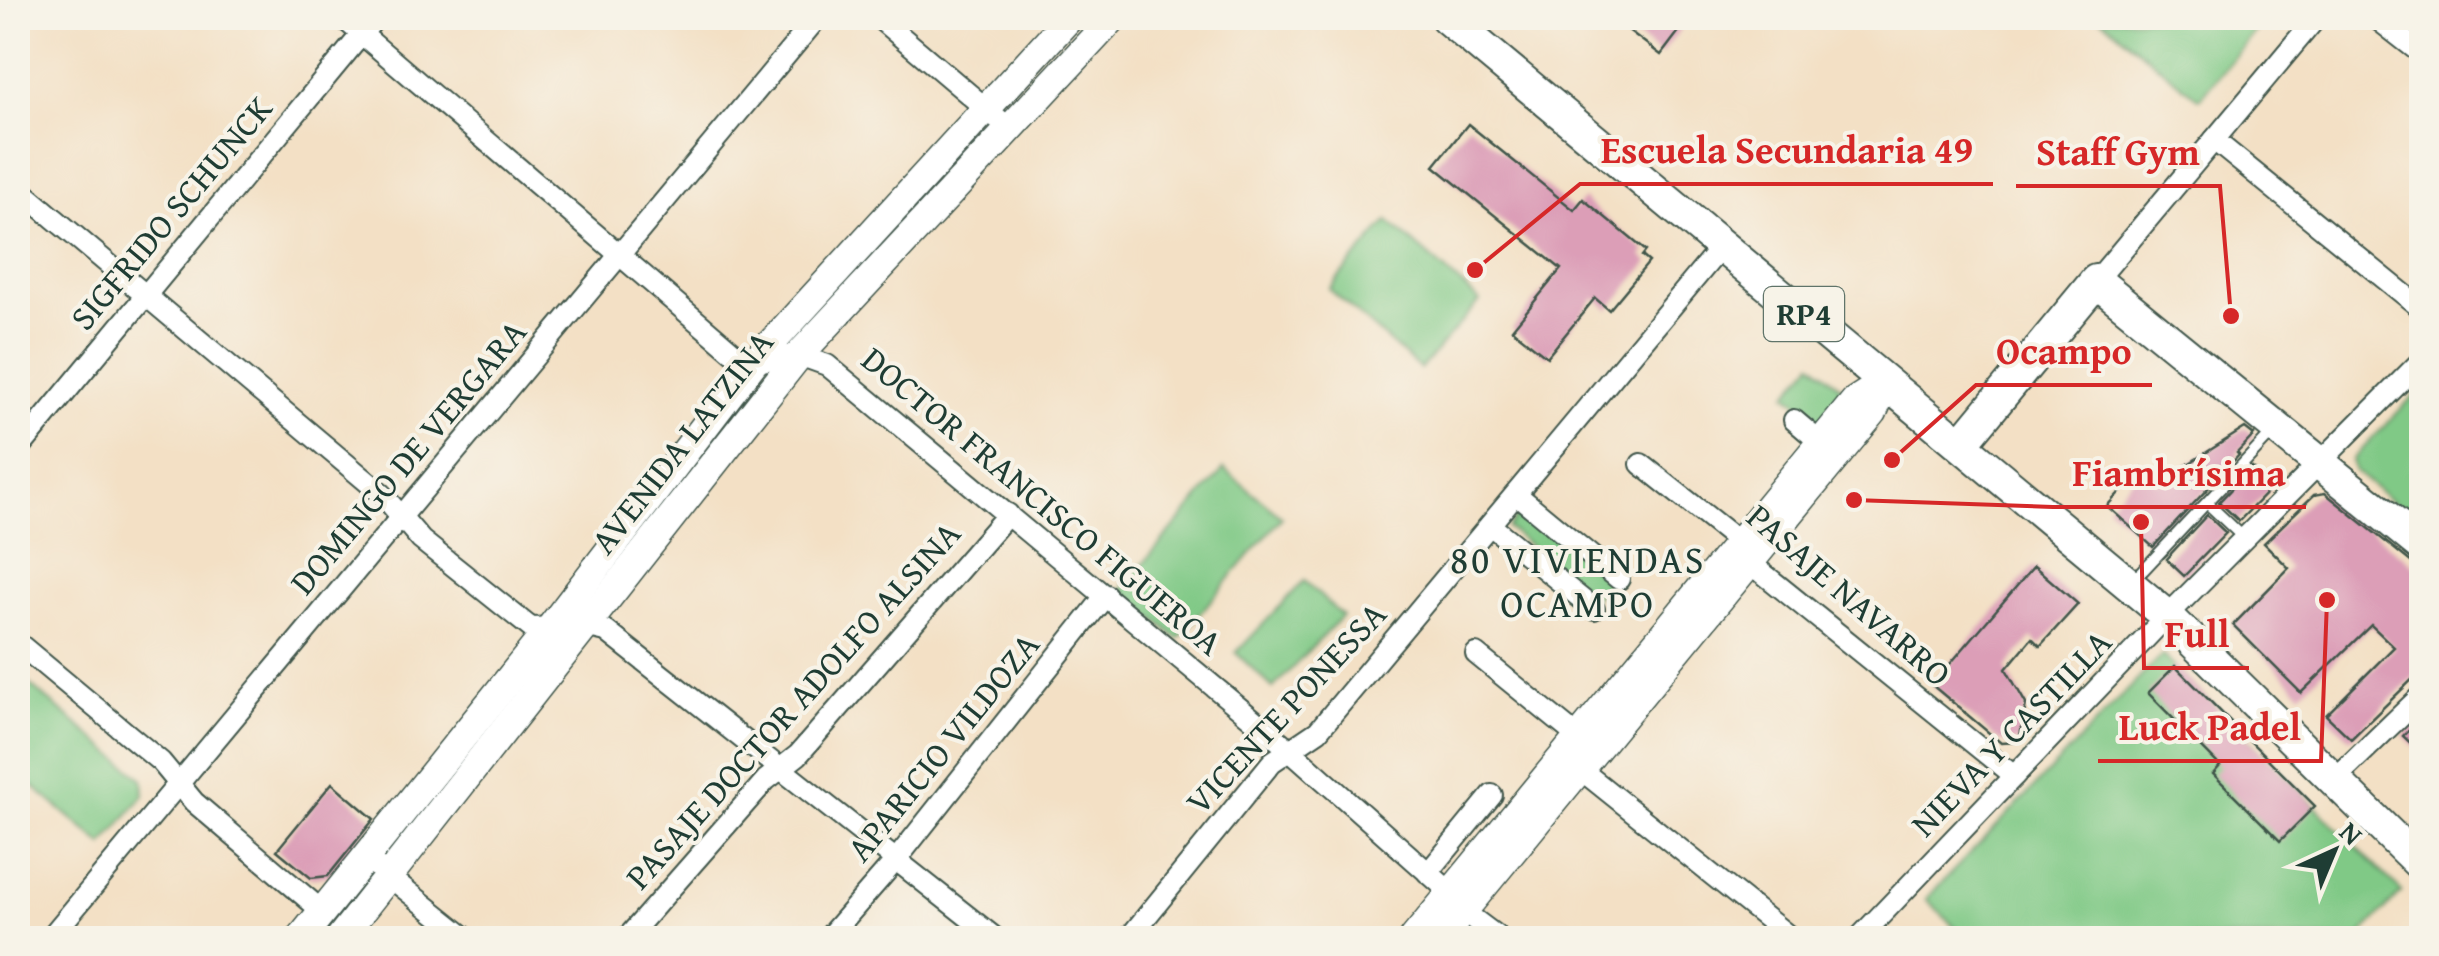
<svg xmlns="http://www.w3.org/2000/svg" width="2439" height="956" viewBox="0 0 2439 956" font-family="'Gentium Book Plus',serif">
	<rect width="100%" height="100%" fill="#f7f3e8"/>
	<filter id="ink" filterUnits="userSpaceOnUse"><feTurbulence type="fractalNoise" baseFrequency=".01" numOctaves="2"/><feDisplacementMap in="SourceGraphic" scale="20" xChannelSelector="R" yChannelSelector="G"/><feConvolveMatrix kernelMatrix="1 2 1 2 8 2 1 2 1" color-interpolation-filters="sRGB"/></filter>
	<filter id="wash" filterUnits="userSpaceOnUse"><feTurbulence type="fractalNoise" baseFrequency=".0048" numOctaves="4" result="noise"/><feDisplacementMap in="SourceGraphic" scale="40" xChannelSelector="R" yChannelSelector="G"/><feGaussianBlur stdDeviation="2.25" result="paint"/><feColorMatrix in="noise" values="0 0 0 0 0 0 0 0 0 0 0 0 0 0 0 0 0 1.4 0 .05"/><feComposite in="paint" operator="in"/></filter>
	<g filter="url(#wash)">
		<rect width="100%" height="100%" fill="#f3e0c5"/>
		<!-- green -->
		<g fill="#80c986" stroke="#50835d" stroke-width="2.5">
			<polygon points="2100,18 2266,18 2199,99"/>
			<polygon points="1388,221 1480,301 1420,369 1329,289"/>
			<polygon points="1813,362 1844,390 1844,399 1824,424 1787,394"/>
			<polygon points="2421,388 2421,527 2355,471 2352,460"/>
			<polygon points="1224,469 1282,517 1178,639 1121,590"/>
			<polygon points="1522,511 1609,581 1594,598 1508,528"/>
			<polygon points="1304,581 1342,616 1273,688 1236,653"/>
			<polygon points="2162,655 2402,892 2358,938 1966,938 1926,899"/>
			<polygon points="18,675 143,779 144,795 103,845 18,774"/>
		</g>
		<g id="blocks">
			<!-- building -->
			<g fill="#dc9eb7">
				<polygon points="1630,18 1689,18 1661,55 1623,26"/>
				<polygon points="1468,124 1574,210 1583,199 1646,251 1642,256 1649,262 1609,310 1595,298 1547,357 1512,329 1561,269 1434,166"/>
				<polygon points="2245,428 2254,435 2237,453 2239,455 2153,547 2107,506 2142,468 2158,483"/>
				<polygon points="2252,467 2272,487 2239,521 2219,502"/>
				<polygon points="2325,493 2422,571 2422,670 2351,739 2326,715 2394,647 2371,625 2301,693 2233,625 2289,568 2264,543 2314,495"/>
				<polygon points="2207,515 2226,533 2184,576 2166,559"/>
				<polygon points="2034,566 2078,604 2040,646 2032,638 2006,669 2026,704 2019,742 2001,743 1932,685"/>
				<polygon points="2175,666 2315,806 2280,841 2213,774 2220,766 2148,693"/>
				<polygon points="2422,716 2422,754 2403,736"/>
				<polygon points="332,783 374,819 328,876 311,878 277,850"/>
			</g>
		</g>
	</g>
	<g filter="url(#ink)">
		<use href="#blocks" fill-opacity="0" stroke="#3f554a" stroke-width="2.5"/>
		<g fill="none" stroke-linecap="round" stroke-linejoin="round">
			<defs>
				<g id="lane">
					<polyline points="2207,503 2244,538"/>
					<polyline points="2134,580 2273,432"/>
				</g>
				<g id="street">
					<polyline points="343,18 733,352 754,362 799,355 827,365 1290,750 1450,892 1463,911 1499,938"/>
					<polyline points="879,18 1010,129"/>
					<polyline points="2376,18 2422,54"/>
					<polyline points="2214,140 2422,309"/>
					<polyline points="18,188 382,494 421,540 531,628 585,626 606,631 995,938"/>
					<polyline points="2096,281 2316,18"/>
					<polyline points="1794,420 1821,443"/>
					<polyline points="18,450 375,18"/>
					<polyline points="1641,464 1739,542 1749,562 2014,776"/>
					<polyline points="1516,494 1619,579"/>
					<polyline points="1490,525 1594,609"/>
					<polyline points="18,643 161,762 194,802 322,911"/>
					<polyline points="1476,654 1578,737 1580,769 1791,938"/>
					<polyline points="2334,780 2422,695"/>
					<polyline points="366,858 466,938"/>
					<polyline points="1428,873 1492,795"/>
					<polyline points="50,938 817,18"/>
					<polyline points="627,938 766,780 798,755 1008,514"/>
					<polyline points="828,938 896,860 1106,595"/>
					<polyline points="1129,938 1272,762 1318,731 1722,246"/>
					<polyline points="1859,938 2167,616 2422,360"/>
				</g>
				<g id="secondary">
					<polyline points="301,938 551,627 754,362 1069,18"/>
					<polyline points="340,938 799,355 1113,18"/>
					<polyline points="1414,938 1855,401 1886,381"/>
					<polyline points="1441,938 1873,412 1886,382"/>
				</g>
				<g id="primary">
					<polyline points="1447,18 2167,616 2422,866"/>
					<polyline points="1962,443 2096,281 2422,546"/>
				</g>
			</defs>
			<!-- lane casing -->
			<use href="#lane" stroke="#3f554a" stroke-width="14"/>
			<!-- street casing -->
			<use href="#street" stroke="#3f554a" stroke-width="24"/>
			<!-- secondary casing -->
			<use href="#secondary" stroke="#3f554a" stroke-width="31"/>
			<!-- primary casing -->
			<use href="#primary" stroke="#3f554a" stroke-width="36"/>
			<!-- lane -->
			<use href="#lane" stroke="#fff" stroke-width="10"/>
			<!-- street -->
			<use href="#street" stroke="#fff" stroke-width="20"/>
			<!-- secondary -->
			<use href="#secondary" stroke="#fff" stroke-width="28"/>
			<!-- primary -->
			<use href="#primary" stroke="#fff" stroke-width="32"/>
		</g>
	</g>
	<g text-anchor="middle" stroke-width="8" stroke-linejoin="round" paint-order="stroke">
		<!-- shield labels -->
		<rect fill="#f7f3e8" stroke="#60746a" stroke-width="2.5" x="1764" y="287" width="80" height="54" rx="8"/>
		<g font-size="32" font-weight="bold" fill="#1f3d34">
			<text x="1804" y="325">RP4</text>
		</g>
		<!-- street labels -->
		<g font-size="35" fill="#1f3d34" stroke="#f7f3e8">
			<text transform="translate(171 213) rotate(-50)" y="12">SIGFRIDO SCHUNCK</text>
			<text transform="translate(682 442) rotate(-52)" y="12">AVENIDA LATZINA</text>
			<text transform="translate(408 457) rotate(-50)" y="12">DOMINGO DE VERGARA</text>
			<text transform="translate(1042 501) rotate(40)" y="12">DOCTOR FRANCISCO FIGUEROA</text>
			<text transform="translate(1849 595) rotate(41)" y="12">PASAJE NAVARRO</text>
			<text transform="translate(793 705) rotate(-48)" y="12">PASAJE DOCTOR ADOLFO ALSINA</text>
			<text transform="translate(1286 708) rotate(-47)" y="12">VICENTE PONESSA</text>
			<text transform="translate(2011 733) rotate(-46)" y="12">NIEVA Y CASTILLA</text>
			<text transform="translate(943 747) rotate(-51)" y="12">APARICIO VILDOZA</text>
		</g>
		<!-- neighbourhood labels -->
		<g font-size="38" letter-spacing="2.5" fill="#1f3d34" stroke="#f7f3e8">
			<text x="1578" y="573">80 VIVIENDAS<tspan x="1578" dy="44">OCAMPO</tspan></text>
		</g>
	</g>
	<!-- callouts -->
	<path fill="none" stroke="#d62828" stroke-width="4" d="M1475 270L1580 184H1993M2231 316L2220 186H2016M1892 460L1976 385H2152M1854 500L2053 507H2306M2141 522L2144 668H2249M2327 600L2321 761H2098"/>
	<g fill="#d62828" stroke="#f7f3e8" stroke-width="4">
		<circle cx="1475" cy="270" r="10"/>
		<circle cx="2231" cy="316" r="10"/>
		<circle cx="1892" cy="460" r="10"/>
		<circle cx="1854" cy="500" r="10"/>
		<circle cx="2141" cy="522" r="10"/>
		<circle cx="2327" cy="600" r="10"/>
	</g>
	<g font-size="38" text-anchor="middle" font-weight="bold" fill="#d62828" stroke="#f7f3e8" stroke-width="8" stroke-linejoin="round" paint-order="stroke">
		<text x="1787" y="163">Escuela Secundaria 49</text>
		<text x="2118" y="165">Staff Gym</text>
		<text x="2064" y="364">Ocampo</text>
		<text x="2179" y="486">Fiambrísima</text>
		<text x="2197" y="647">Full</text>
		<text x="2210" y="740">Luck Padel</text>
	</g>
	<!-- margin -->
	<rect width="2439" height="956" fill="none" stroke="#f7f3e8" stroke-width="60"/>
	<!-- north arrow -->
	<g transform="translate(2334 851) rotate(44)" stroke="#f7f3e8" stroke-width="8" paint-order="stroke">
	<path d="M0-8L18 38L0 25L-18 38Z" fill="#1f3d34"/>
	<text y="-15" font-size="28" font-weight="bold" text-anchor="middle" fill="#1f3d34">N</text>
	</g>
</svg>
